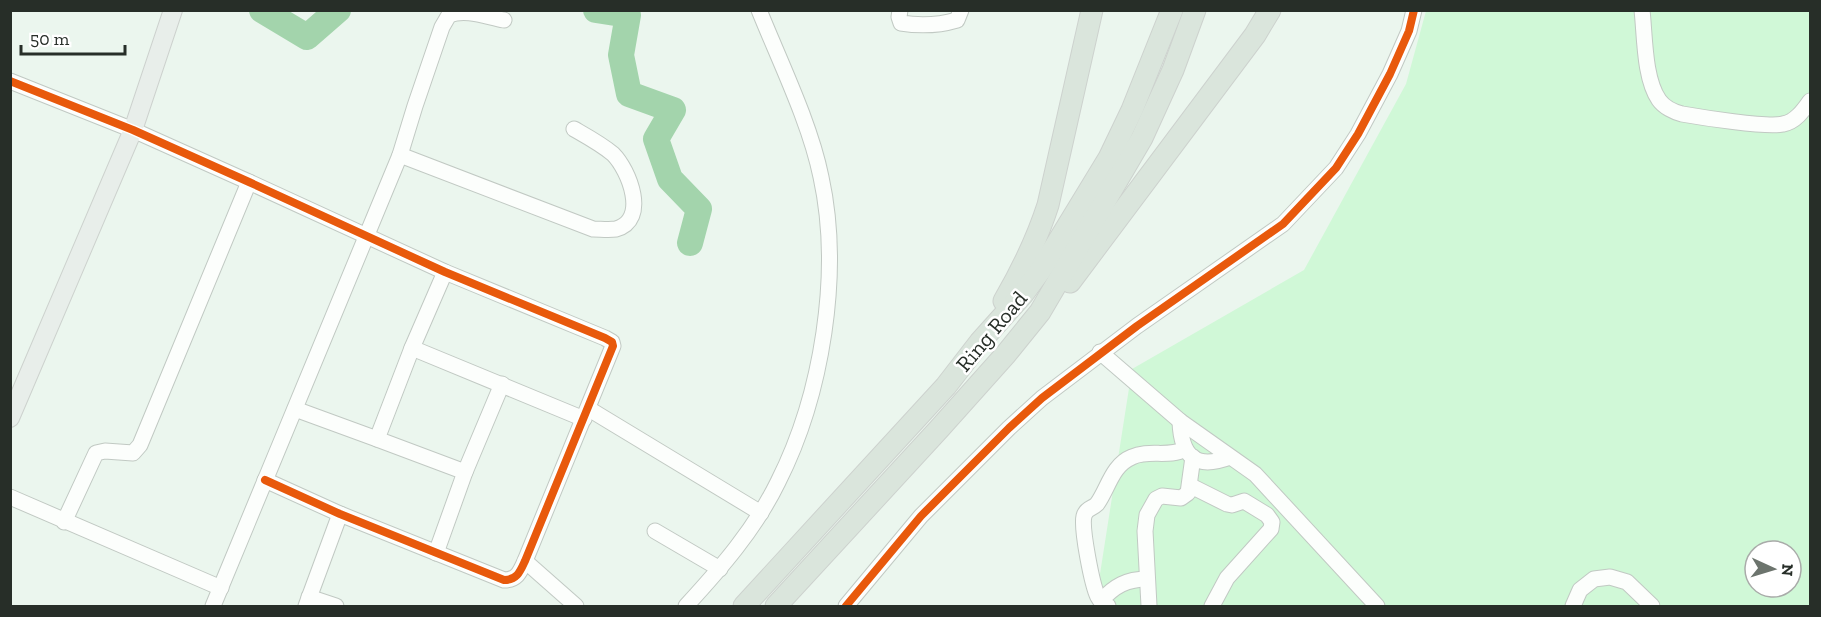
<svg xmlns="http://www.w3.org/2000/svg" width="1821" height="617" viewBox="0 0 1821 617" font-family="'Zilla Slab',serif">
	<rect width="100%" height="100%" fill="#ebf6ee"/>
	<!-- green -->
	<path fill="#d0f8d7" fill-rule="evenodd" d="M 1426,11 L 1810,11 L 1810,606 L 1102,606 L 1100,574 L 1132,369 L 1304,270 L 1406,84 ZM 1755,551 L 1791,551 L 1791,587 L 1755,587 Z"/>
	<g fill="none" stroke-linecap="round" stroke-linejoin="round">
		<!-- river -->
		<g stroke="#a3d4ac" stroke-width="26">
			<polyline points="262,10 307,37 338,10"/>
			<polyline points="596,10 628,15 621,55 629,94 673,110 656,139 670,179 699,209 690,243"/>
		</g>
		<defs>
			<g id="minor">
				<path d="M 900,10 L 899,17 L 901,23 C 919,26 940,25 957,20 L 961,10"/>
				<path d="M 1642,10 C 1645,37 1644,78 1659,100 C 1664,107 1674,112 1682,114 C 1699,117 1768,128 1783,124 C 1795,122 1803,111 1810,101"/>
				<path d="M 10,81 L 133,130 L 249,182 L 445,272 L 605,338 L 612,342 L 613,346 L 525,561 C 520,572 517,580 504,580 L 340,514 L 265,480"/>
				<path d="M 400,155 L 593,229 C 600,229 609,230 616,229 C 649,220 629,170 613,154 C 601,144 588,137 574,129"/>
				<polyline points="412,348 584,419"/>
				<polyline points="1100,352 1180,421 1255,474 1377,606"/>
				<polyline points="295,409 377,439"/>
				<polyline points="589,409 761,513"/>
				<path d="M 1180,421 C 1181,457 1196,470 1230,457"/>
				<polyline points="465,472 502,384"/>
				<polyline points="1191,486 1227,504 1232,505 1244,501 1267,515 1272,522 1271,529 1227,578 1212,606"/>
				<polyline points="10,497 221,588"/>
				<polyline points="64,522 96,453 105,451 133,453 140,445 249,182"/>
				<polyline points="655,531 720,569"/>
				<polyline points="436,553 465,472 377,439 412,348 445,272"/>
				<polyline points="525,561 576,606"/>
				<polyline points="309,597 336,606"/>
				<path d="M 1101,601 C 1114,586 1127,579 1147,579"/>
				<path d="M 213,606 L 400,155 L 415,106 L 442,27 L 449,15 C 466,8 487,17 504,20"/>
				<polyline points="306,606 340,514"/>
				<path d="M 686,606 C 721,568 755,529 778,482 C 822,395 842,273 821,177 C 810,123 780,62 759,10"/>
				<polyline points="846,606 921,516 1009,428 1042,398 1137,326 1283,224 1336,168 1358,134 1390,74 1409,31 1414,10"/>
				<path d="M 1108,606 C 1104,604 1100,601 1098,597 C 1092,585 1081,528 1084,516 C 1086,508 1092,509 1097,504 C 1108,489 1112,465 1132,457 C 1149,449 1169,458 1185,449"/>
				<polyline points="1149,606 1145,531 1147,515 1156,499 1162,496 1181,498 1188,493 1193,457"/>
				<polyline points="1573,606 1580,590 1594,579 1610,577 1627,582 1652,606"/>
			</g>
			<polyline id="major" points="10,418 133,130 173,10"/>
			<g id="highway">
				<polyline points="1070,282 1255,35 1270,10"/>
				<path d="M 1004,301 C 1022,270 1037,239 1048,205 L 1092,10"/>
				<polyline points="744,606 946,386 980,342 1023,294 1042,268 1109,158 1132,110 1172,10"/>
				<polyline points="776,606 939,429 1006,354 1040,312 1142,138 1173,70 1195,10"/>
			</g>
		</defs>
		<!-- minor casing -->
		<use href="#minor" stroke="#c1c9c3" stroke-width="17"/>
		<!-- major casing -->
		<use href="#major" stroke="#cdd2ce" stroke-width="20"/>
		<!-- highway casing -->
		<use href="#highway" stroke="#cdd2ce" stroke-width="23"/>
		<!-- minor -->
		<use href="#minor" stroke="#fcfefc" stroke-width="15"/>
		<!-- major -->
		<use href="#major" stroke="#e8eeea" stroke-width="18"/>
		<!-- highway -->
		<use href="#highway" stroke="#dae5dc" stroke-width="21"/>
		<defs>
			<g id="cycleway">
				<path d="M 10,81 L 133,130 L 249,182 L 445,272 L 605,338 L 612,342 L 613,346 L 525,561 C 520,572 517,580 504,580 L 340,514 L 265,480"/>
				<polyline points="846,606 921,516 1009,428 1042,398 1137,326 1283,224 1336,168 1358,134 1390,74 1409,31 1414,10"/>
			</g>
		</defs>
		<!-- cycleway casing -->
		<use href="#cycleway" stroke="#fff" stroke-width="11"/>
		<!-- cycleway -->
		<use href="#cycleway" stroke="#e8590c" stroke-width="8"/>
	</g>
	<g text-anchor="middle" stroke-width="5" stroke-linejoin="round" paint-order="stroke">
		<!-- street labels -->
		<g font-size="22" fill="#272e28" stroke="#fff">
			<text transform="translate(991 331) rotate(-50)" y="8">Ring Road</text>
		</g>
	</g>
	<!-- border -->
	<rect width="1821" height="617" fill="none" stroke="#272e28" stroke-width="24"/>
	<!-- north arrow -->
	<g transform="translate(1773 569) rotate(94)"><circle r="28" fill="#ffffff" stroke="#a9aba9" stroke-width="1.5"/>
	<path d="M0-4.5L10 22L0 15L-10 22Z" fill="#6c746d"/>
	<text y="-9" font-size="16" font-weight="bold" text-anchor="middle" fill="#272e28">N</text>
	</g>
	<!-- scale -->
	<path d="M21 45v9h104v-9" fill="none" stroke="#272e28" stroke-width="3"/>
	<text x="30" y="45" font-size="18" fill="#272e28" stroke="#ffffff" stroke-width="4.5" paint-order="stroke">50 m</text>
</svg>
